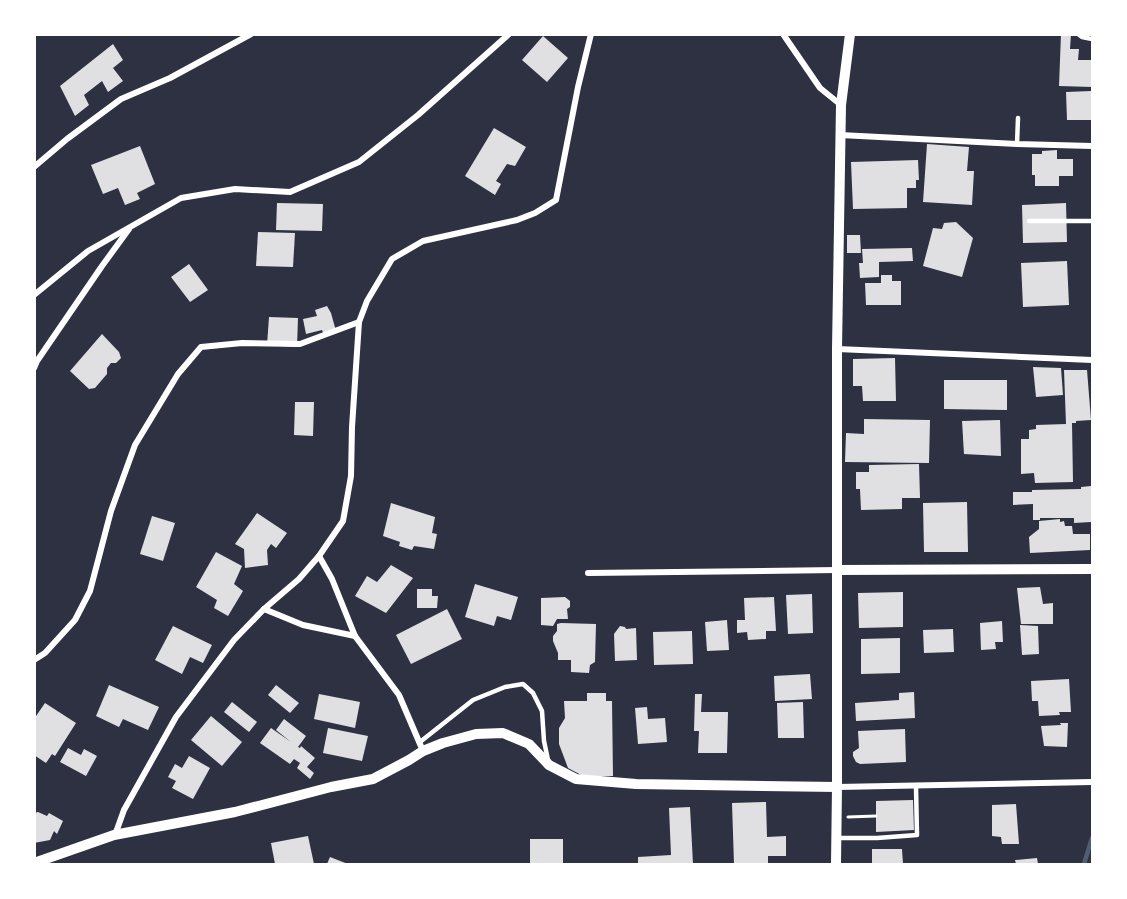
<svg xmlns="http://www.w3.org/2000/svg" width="1127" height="899" viewBox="0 0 1127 899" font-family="Arial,sans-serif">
	<rect width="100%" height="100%" fill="#2d3142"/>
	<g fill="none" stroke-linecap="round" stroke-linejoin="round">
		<!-- stream -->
		<polyline stroke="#4f5d75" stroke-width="4.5" points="1084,864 1092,838"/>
	</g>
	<!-- building -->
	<g fill="#e0e0e3">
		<polygon points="1061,34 1071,34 1070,49 1079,49 1078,60 1092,60 1092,87 1059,86"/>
		<polygon points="543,36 568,58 547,82 522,60"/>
		<polygon points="113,44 123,60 113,68 123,81 108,92 102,81 84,95 89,105 75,116 60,86"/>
		<polygon points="1091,91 1092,120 1067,120 1066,92"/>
		<polygon points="494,128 526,147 515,166 507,164 496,181 501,184 495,195 465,176"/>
		<polygon points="927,144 969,147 967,171 974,171 972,205 923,202"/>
		<polygon points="140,146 155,184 137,193 140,199 125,205 118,188 103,194 91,165"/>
		<polygon points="1057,150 1057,159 1073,159 1073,176 1059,176 1059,186 1035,186 1035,175 1032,175 1032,154 1042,154 1042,151"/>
		<polygon points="918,160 919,180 916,180 916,188 907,188 907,208 853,209 851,162"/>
		<polygon points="277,203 323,204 322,231 276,230"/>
		<polygon points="1066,203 1067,242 1023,243 1022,205"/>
		<polygon points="956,222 973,238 962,277 923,266 933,228 942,229 944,223"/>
		<polygon points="258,232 295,233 293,267 256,266"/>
		<polygon points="847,235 860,235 861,253 847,253"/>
		<polygon points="912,248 913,261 879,262 879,277 860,278 859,263 863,263 862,249"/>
		<polygon points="1067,261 1069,305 1023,307 1021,263"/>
		<polygon points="189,264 208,290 190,302 171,277"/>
		<polygon points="881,275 892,275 892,281 901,281 901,305 866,305 865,283 881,283"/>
		<polygon points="327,306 331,313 336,331 324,335 322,330 306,334 303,319 317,316 315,310"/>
		<polygon points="269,317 298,318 297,347 267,345"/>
		<polygon points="102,334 119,352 121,358 116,363 111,363 107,368 107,374 95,388 89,389 70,371"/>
		<polygon points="895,358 896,401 863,401 862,386 853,386 853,359"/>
		<polygon points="1033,367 1061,368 1063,395 1036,397"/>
		<polygon points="1064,370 1087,370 1091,420 1076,421 1076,423 1072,423 1073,482 1035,483 1034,473 1021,474 1021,439 1029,439 1029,430 1036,429 1036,425 1066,424"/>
		<polygon points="944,380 1007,380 1007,410 944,409"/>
		<polygon points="295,402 314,402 313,436 294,435"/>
		<polygon points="864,419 930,420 929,463 845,462 846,433 864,434"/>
		<polygon points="1000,420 1001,456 964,454 962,421"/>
		<polygon points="919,464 920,498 902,498 902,509 861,510 860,489 856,489 856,472 869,472 869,465"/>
		<polygon points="1091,486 1091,522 1074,523 1074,518 1040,518 1040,520 1033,520 1033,504 1013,505 1013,492 1032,492 1032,490 1081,489 1081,487"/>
		<polygon points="967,502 968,552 924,552 923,503"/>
		<polygon points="391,503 435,517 432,533 437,534 434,549 414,546 412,550 399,546 400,542 383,536"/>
		<polygon points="257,513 287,533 276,548 271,544 267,550 268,565 245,568 244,549 235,544"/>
		<polygon points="152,516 175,523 163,561 140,554"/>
		<polygon points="1060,519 1060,522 1064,521 1065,526 1072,526 1073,534 1090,534 1090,550 1030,553 1029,537 1039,529 1039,521"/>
		<polygon points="216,552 242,566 234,584 243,591 228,616 214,608 217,600 196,587"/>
		<polygon points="391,565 413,578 386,613 355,596 367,576 377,582"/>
		<polygon points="475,584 518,597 511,620 497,616 494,626 465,617"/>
		<polygon points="1040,587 1043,604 1053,603 1053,624 1021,624 1017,588"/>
		<polygon points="417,589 432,589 432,596 438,596 437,608 417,608"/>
		<polygon points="903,592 903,627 859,628 858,593"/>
		<polygon points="812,594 813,633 788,634 786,595"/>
		<polygon points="565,597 570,601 570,607 567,609 568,619 557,619 553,626 541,625 541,598"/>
		<polygon points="774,597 776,631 766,631 766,639 748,640 747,632 737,633 737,620 745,620 744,598"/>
		<polygon points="447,609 462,639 411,664 396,635"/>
		<polygon points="727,620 729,650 707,651 705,622"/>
		<polygon points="1002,621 1003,642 995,642 996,649 981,650 980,623"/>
		<polygon points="561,623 596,624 595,662 590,665 589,673 571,672 571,660 558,660 558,653 553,641 553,636 557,631 557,624"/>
		<polygon points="1020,625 1038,626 1039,654 1022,655"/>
		<polygon points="173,626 212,645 203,663 190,657 182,674 155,660"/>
		<polygon points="620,626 625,627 626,629 636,628 637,660 615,661 614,634"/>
		<polygon points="953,629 954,652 924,653 923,630"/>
		<polygon points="692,631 693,664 654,665 653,632"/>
		<polygon points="900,638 900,673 861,674 861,639"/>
		<polygon points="810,674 812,699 775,701 774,676"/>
		<polygon points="1069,679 1071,712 1059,712 1060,715 1039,716 1038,701 1032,701 1031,681"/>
		<polygon points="109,685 159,707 148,730 123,719 119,727 96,716"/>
		<polygon points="276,685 299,703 290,713 268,695"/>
		<polygon points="914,692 915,718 856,721 855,703 899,700 899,693"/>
		<polygon points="587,693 606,693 606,701 612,701 613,776 583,776 568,768 559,744 559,728 565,718 564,701 587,701"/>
		<polygon points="319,694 360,702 355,728 314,719"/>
		<polygon points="695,694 702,694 701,712 728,712 727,753 698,753 699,731 694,731"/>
		<polygon points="232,702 257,722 249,732 224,712"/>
		<polygon points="803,702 804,738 778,738 777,703"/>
		<polygon points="45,703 76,723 55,756 52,754 46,763 34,755 34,719"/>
		<polygon points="647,707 648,719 665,718 667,742 638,744 635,708"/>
		<polygon points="211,716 242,742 222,766 191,740"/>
		<polygon points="284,719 306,736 298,747 300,748 301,746 315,758 307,767 314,773 310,779 297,768 300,763 294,759 290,764 260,743 271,728 291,742 276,730"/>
		<polygon points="1060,723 1068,723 1067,747 1044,746 1041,726 1061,725"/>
		<polygon points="328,728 368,736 362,761 323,753"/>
		<polygon points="905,729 906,762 860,764 856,762 853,756 853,752 859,748 858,731"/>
		<polygon points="68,748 81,755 84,749 97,756 86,776 60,762"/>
		<polygon points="189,756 210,768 193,799 172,788 176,781 168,777 175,764 182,768"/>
		<polygon points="913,800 914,830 876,832 876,801"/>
		<polygon points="766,802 767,837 786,836 786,856 768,856 768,864 734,864 732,803"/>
		<polygon points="1016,804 1019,844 1002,844 1001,837 992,836 992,805"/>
		<polygon points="690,807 693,864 638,864 638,857 671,855 669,808"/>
		<polygon points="38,812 47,816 49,813 63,821 57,834 54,831 50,840 34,843 34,813"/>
		<polygon points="308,836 314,864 275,864 271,843"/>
		<rect x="530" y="839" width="33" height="25"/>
		<polygon points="872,849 902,849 903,864 872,864"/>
		<polygon points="330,857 348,864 327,864"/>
		<polygon points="1037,858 1038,864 1016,864 1015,860"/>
	</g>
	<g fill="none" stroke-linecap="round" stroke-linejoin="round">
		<!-- path -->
		<polyline stroke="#fff" stroke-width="3" points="848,817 876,816"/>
		<!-- service -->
		<g stroke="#fff" stroke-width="4.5">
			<polyline points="1078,34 1082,37 1092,39"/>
			<polyline points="1017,144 1018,118"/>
			<polyline points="1029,221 1092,221"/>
			<polyline points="420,742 473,700 505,687 523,684 533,693 542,711 544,741 548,760"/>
			<polyline points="837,838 877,838 917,835 916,787"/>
		</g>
		<!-- minor -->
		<g stroke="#fff" stroke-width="6">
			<polyline points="783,34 820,88 841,105"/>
			<polyline points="840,135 1017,144 1092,146"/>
			<polyline points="34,167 67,139 121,99 170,78 251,34"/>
			<polyline points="34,295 88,251 181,198 235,189 290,192 359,162 418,115 509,34"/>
			<polyline points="837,349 1092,360"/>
			<polyline points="34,368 37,361 102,266 129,229"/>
			<polyline points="319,556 332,579 355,636 399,695 423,751"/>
			<polyline points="588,573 837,570"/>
			<polyline points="264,609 303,625 355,636"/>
			<polyline points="34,660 45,653 75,620 90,591 111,511 135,445 178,374 201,347 242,343 300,344 359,322"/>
			<polyline points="837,787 1092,782"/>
			<polyline points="115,835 124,810 176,717 234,640 264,609 299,579 319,556 343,521 351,476 352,427 359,322 367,301 392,259 423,241 517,220 535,213 556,200 578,87 591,34"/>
		</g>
		<!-- tertiary -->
		<g stroke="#fff" stroke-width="10">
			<polyline points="837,570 1092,569"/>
			<polyline points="34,863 114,835 235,812 331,787 373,779 409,760 423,751 443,743 476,734 503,733 529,744 549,765 576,779 636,784 837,787"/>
			<polyline points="836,864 837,787 837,349 841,105 850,34"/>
		</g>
	</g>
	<!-- border -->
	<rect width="1127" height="899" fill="none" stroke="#ffffff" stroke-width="72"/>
</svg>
